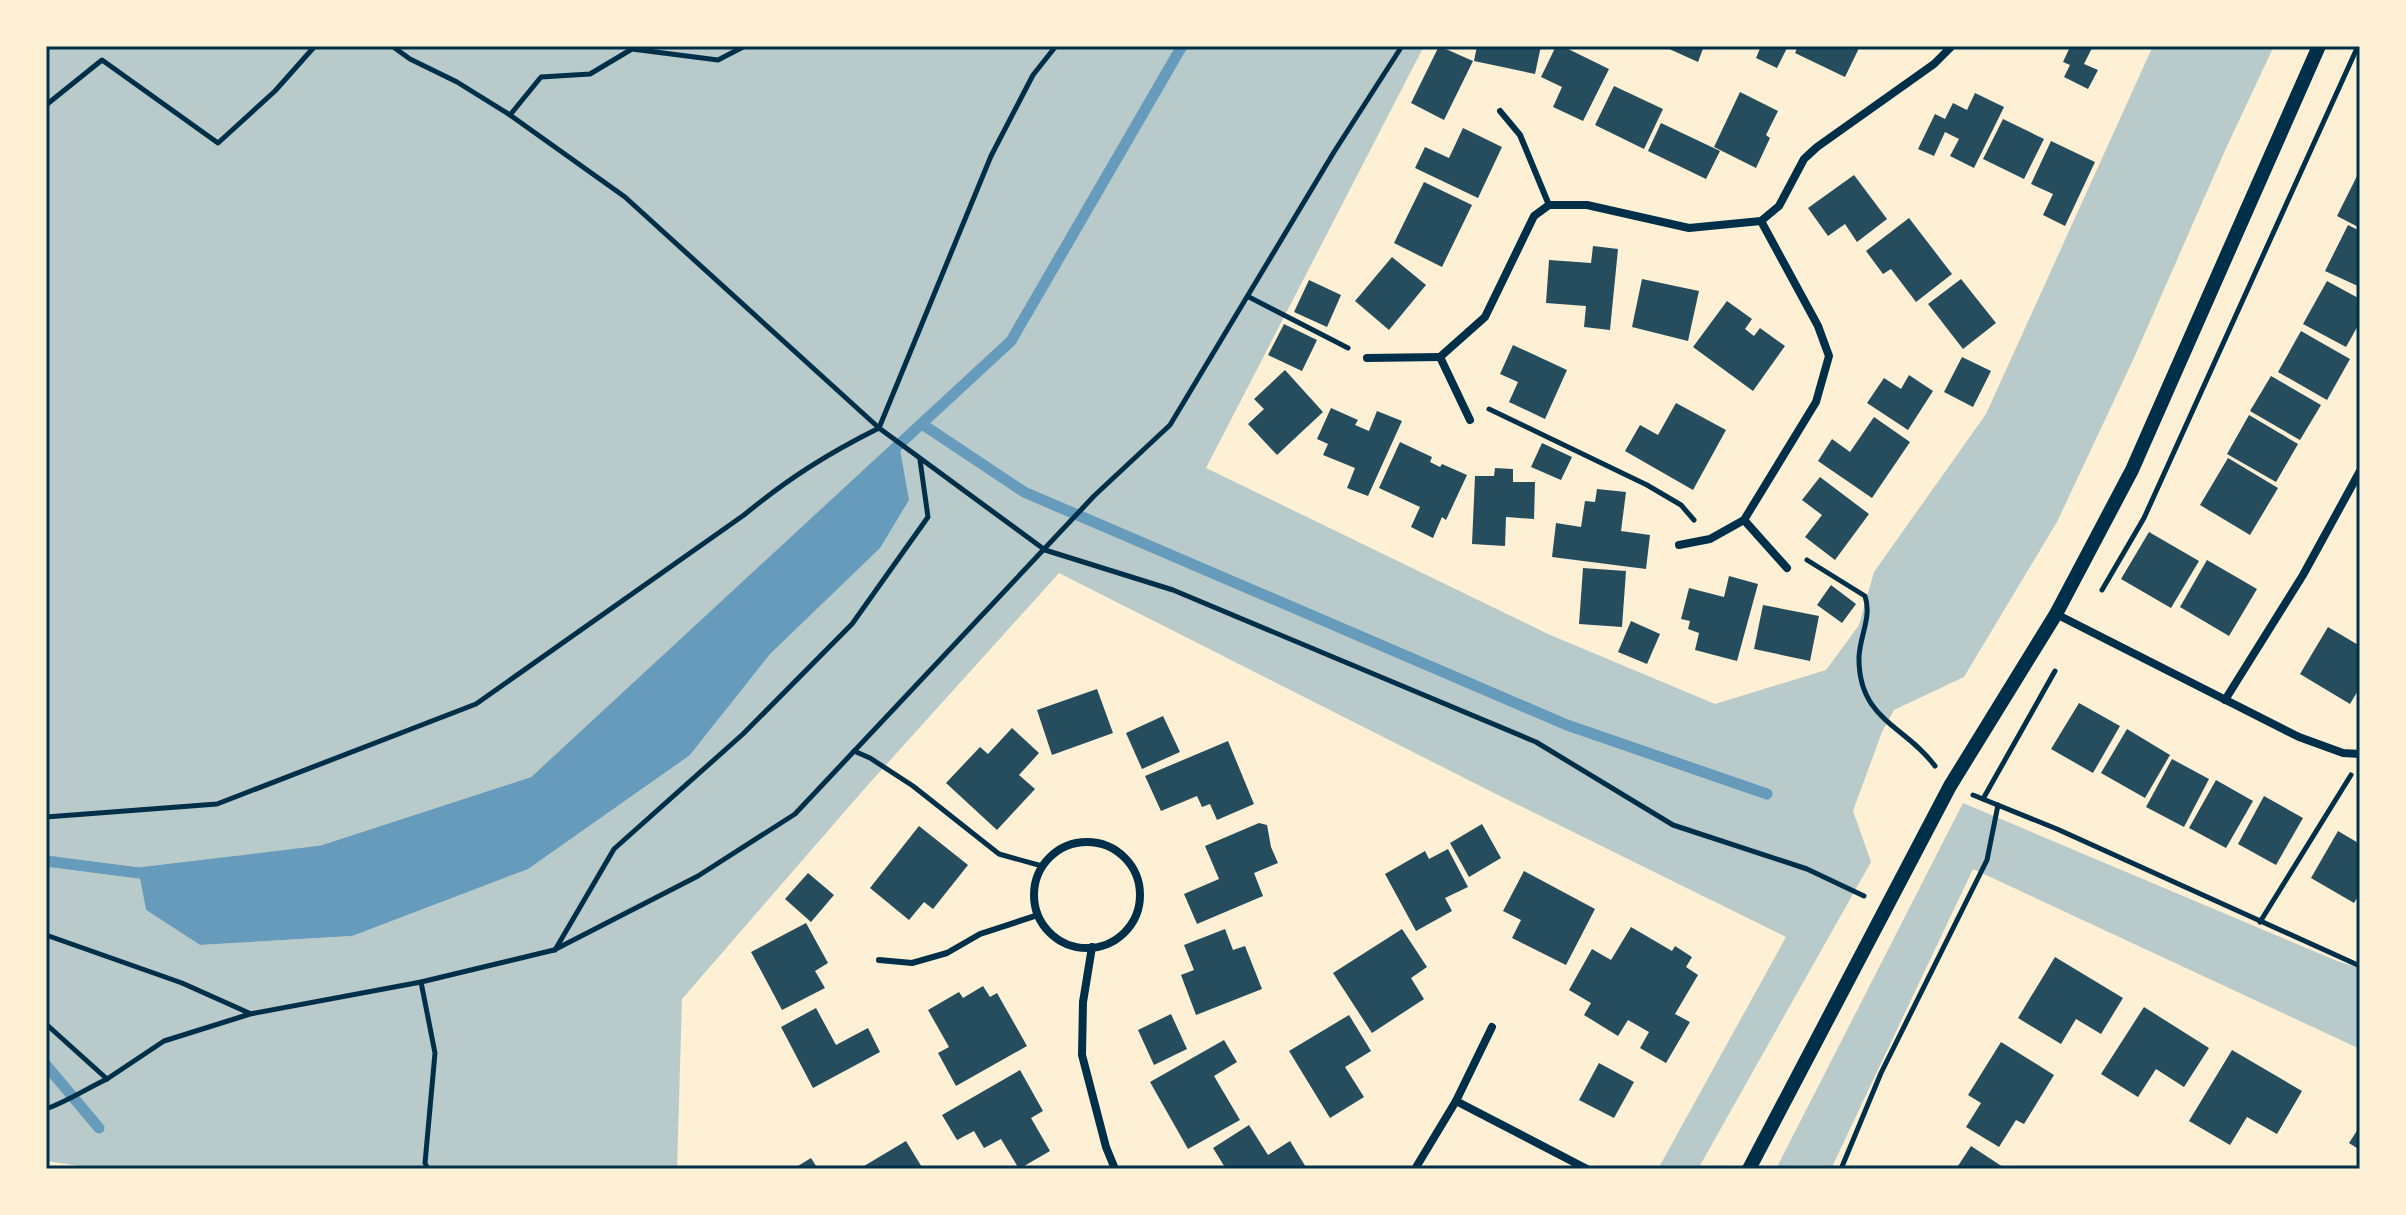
<svg xmlns="http://www.w3.org/2000/svg" width="2406" height="1215" viewBox="0 0 2406 1215" font-family="'Space Grotesk',sans-serif">
	<rect width="100%" height="100%" fill="#fdf0d5"/>
	<!-- green -->
	<g fill="#b9caca" fill-rule="evenodd">
		<path d="M 46,46 L 1424,46 L 1206,468 L 1548,634 L 1715,704 L 1826,670 L 1859,625 L 1874,572 L 1986,414 L 2153,46 L 2274,46 L 2227,146 L 2133,360 L 2057,522 L 1964,677 L 1894,710 L 1882,732 L 1853,811 L 1871,862 L 1698,1169 L 1658,1169 L 1786,937 L 1500,796 L 1059,573 L 866,787 L 682,999 L 677,1169 L 101,1169 L 46,1161 ZM 771,653 L 690,755 L 352,936 L 200,945 L 146,910 L 139,872 L 322,851 L 534,782 Z"/>
		<polygon points="1963,803 2337,961 2360,968 2360,1049 1973,869 1831,1169 1776,1169"/>
	</g>
	<!-- water -->
	<polygon fill="#669bbc" points="899,444 909,500 880,548 771,653 690,755 528,869 352,936 200,945 146,910 139,873 322,851 534,782"/>
	<g fill="none" stroke-linecap="round" stroke-linejoin="round">
		<!-- stream -->
		<g stroke="#669bbc" stroke-width="11">
			<polyline points="922,424 1024,492 1567,725 1767,794"/>
			<polyline points="46,861 139,873 322,851 534,782 1011,341 1182,46"/>
			<polyline points="46,1065 99,1128"/>
		</g>
	</g>
	<!-- building -->
	<g fill="#264d5e">
		<polygon points="1439,46 1473,61 1444,120 1411,103"/>
		<polygon points="1477,46 1541,46 1535,74 1474,61"/>
		<polygon points="1556,46 1562,46 1609,69 1583,121 1553,107 1562,87 1541,77"/>
		<polygon points="1668,46 1704,46 1698,62 1667,48"/>
		<polygon points="1761,46 1788,46 1777,68 1756,58"/>
		<polygon points="1798,46 1860,46 1845,77 1795,53"/>
		<polygon points="2063,46 2093,46 2084,64 2098,70 2088,89 2064,77 2070,65 2063,62 2069,49"/>
		<polygon points="1614,86 1663,109 1644,149 1595,125"/>
		<polygon points="1740,92 1778,111 1766,135 1770,138 1756,168 1714,147"/>
		<polygon points="1975,93 2004,107 1974,168 1950,156 1959,139 1945,132 1934,156 1918,149 1935,114 1945,119 1953,103 1967,110"/>
		<polygon points="2003,119 2044,139 2024,179 1983,159"/>
		<polygon points="1661,123 1720,151 1706,179 1648,151"/>
		<polygon points="1463,128 1502,147 1478,198 1415,168 1425,147 1449,158"/>
		<polygon points="2051,141 2095,162 2065,226 2043,215 2053,194 2031,184"/>
		<polygon points="2360,170 2360,228 2337,216"/>
		<polygon points="1854,175 1887,219 1857,242 1845,224 1828,236 1808,208"/>
		<polygon points="1424,182 1472,205 1442,267 1394,243"/>
		<polygon points="1909,218 1952,274 1916,302 1891,269 1883,274 1866,251"/>
		<polygon points="2348,225 2360,231 2360,287 2325,271"/>
		<polygon points="1593,246 1618,249 1610,330 1584,327 1586,306 1546,303 1549,260 1591,263"/>
		<polygon points="1392,257 1426,285 1389,330 1355,301"/>
		<polygon points="1642,279 1699,291 1688,341 1632,327"/>
		<polygon points="1961,279 1996,323 1963,349 1928,304"/>
		<polygon points="1309,280 1341,295 1327,327 1294,312"/>
		<polygon points="2327,281 2360,299 2360,322 2346,347 2303,324"/>
		<polygon points="1727,301 1752,319 1745,329 1754,336 1760,328 1785,346 1753,391 1693,347"/>
		<polygon points="1284,324 1317,340 1302,371 1268,355"/>
		<polygon points="2301,331 2350,359 2327,400 2278,372"/>
		<polygon points="1513,345 1567,370 1545,419 1509,402 1518,382 1500,374"/>
		<polygon points="1962,357 1991,371 1973,407 1944,392"/>
		<polygon points="1285,370 1323,412 1277,455 1248,424 1264,409 1254,399"/>
		<polygon points="1909,375 1933,391 1908,430 1867,403 1884,378 1901,389"/>
		<polygon points="2271,376 2321,405 2300,440 2250,411"/>
		<polygon points="1676,403 1726,430 1693,490 1625,451 1640,425 1658,435"/>
		<polygon points="1331,408 1358,420 1355,425 1369,431 1377,411 1402,421 1368,496 1347,488 1355,468 1323,455 1328,444 1317,439"/>
		<polygon points="2249,415 2298,444 2276,482 2227,454"/>
		<polygon points="1874,417 1910,442 1872,498 1818,461 1832,439 1850,452"/>
		<polygon points="1400,442 1432,457 1430,462 1440,467 1442,464 1467,475 1446,520 1442,517 1433,538 1411,527 1420,507 1379,488"/>
		<polygon points="1542,443 1572,457 1561,480 1531,467"/>
		<polygon points="2228,458 2278,488 2250,535 2200,505"/>
		<polygon points="1495,468 1513,469 1513,482 1535,482 1534,519 1506,517 1505,546 1472,544 1475,476 1494,476"/>
		<polygon points="1820,477 1869,514 1835,560 1805,537 1822,515 1802,500"/>
		<polygon points="1597,489 1626,492 1621,531 1650,535 1646,569 1552,557 1556,523 1581,527 1585,501 1595,502"/>
		<polygon points="2149,532 2199,561 2171,608 2121,579"/>
		<polygon points="2207,560 2257,589 2229,636 2180,607"/>
		<polygon points="1583,568 1626,571 1622,627 1579,624"/>
		<polygon points="1729,576 1758,584 1737,661 1695,650 1699,633 1688,629 1690,621 1681,619 1689,588 1724,597"/>
		<polygon points="1831,585 1856,604 1842,623 1817,605"/>
		<polygon points="1763,605 1819,616 1810,661 1754,649"/>
		<polygon points="1631,621 1660,634 1647,664 1618,652"/>
		<polygon points="2328,627 2360,646 2360,687 2350,704 2300,674"/>
		<polygon points="1097,689 1113,733 1052,755 1037,710"/>
		<polygon points="2079,703 2120,726 2093,773 2051,749"/>
		<polygon points="1163,716 1180,752 1142,769 1126,733"/>
		<polygon points="1012,728 1039,753 1019,775 1035,789 997,830 946,783 980,747 988,754"/>
		<polygon points="2127,729 2170,755 2145,798 2101,773"/>
		<polygon points="1228,741 1254,804 1217,820 1210,804 1202,807 1197,796 1161,811 1145,776"/>
		<polygon points="2172,759 2209,779 2184,827 2146,807"/>
		<polygon points="2216,780 2253,801 2226,848 2189,828"/>
		<polygon points="2264,796 2303,818 2276,865 2238,844"/>
		<polygon points="1259,823 1267,825 1271,847 1278,863 1254,873 1263,896 1197,924 1184,894 1219,879 1205,846"/>
		<polygon points="1482,824 1501,858 1469,877 1450,843"/>
		<polygon points="919,826 968,865 933,909 924,902 909,920 870,888"/>
		<polygon points="2338,831 2360,844 2360,893 2354,903 2311,878"/>
		<polygon points="1448,849 1468,887 1445,898 1452,911 1416,931 1385,874 1425,851 1429,859"/>
		<polygon points="1524,871 1595,909 1566,965 1512,938 1521,920 1503,911"/>
		<polygon points="808,873 834,895 811,922 785,899"/>
		<polygon points="806,923 828,963 815,971 825,988 782,1010 751,952"/>
		<polygon points="1631,927 1672,951 1675,946 1692,957 1686,967 1698,975 1675,1014 1690,1022 1666,1063 1640,1048 1649,1032 1628,1020 1618,1036 1584,1015 1591,1003 1569,990 1592,949 1611,960"/>
		<polygon points="1225,929 1233,950 1245,946 1262,989 1196,1015 1181,975 1194,970 1184,945"/>
		<polygon points="1402,929 1427,967 1411,978 1424,999 1372,1033 1333,973"/>
		<polygon points="2055,957 2123,998 2101,1034 2076,1019 2061,1044 2018,1018"/>
		<polygon points="983,986 990,997 997,993 1027,1046 956,1086 938,1053 949,1047 928,1010 959,992 963,998"/>
		<polygon points="2144,1007 2209,1048 2184,1087 2156,1069 2138,1097 2101,1074"/>
		<polygon points="816,1008 836,1045 868,1028 880,1052 813,1088 781,1027"/>
		<polygon points="1171,1014 1187,1049 1154,1065 1138,1030"/>
		<polygon points="1349,1015 1371,1051 1345,1067 1364,1097 1330,1118 1289,1051"/>
		<polygon points="1224,1040 1237,1062 1214,1076 1240,1120 1188,1149 1150,1082"/>
		<polygon points="2001,1042 2054,1075 2024,1124 2016,1120 1999,1147 1966,1127 1981,1103 1968,1095"/>
		<polygon points="2232,1050 2302,1091 2277,1134 2247,1117 2230,1145 2189,1121"/>
		<polygon points="1599,1063 1634,1082 1614,1118 1579,1100"/>
		<polygon points="1020,1070 1043,1111 1031,1118 1050,1151 1019,1169 1001,1139 984,1148 974,1131 957,1140 942,1115"/>
		<polygon points="1249,1125 1268,1155 1290,1141 1307,1169 1226,1169 1213,1148"/>
		<polygon points="2360,1126 2360,1150 2349,1143"/>
		<polygon points="906,1141 923,1169 859,1169"/>
		<polygon points="1971,1146 2006,1169 1956,1169"/>
		<polygon points="811,1158 818,1169 793,1169"/>
	</g>
	<g fill="none" stroke-linecap="round" stroke-linejoin="round">
		<!-- path -->
		<g stroke="#003049" stroke-width="5">
			<polyline points="392,46 410,59 457,82 510,115 541,77 590,74 632,49 718,60 745,46"/>
			<polyline points="46,105 102,60 218,143 275,91 315,46"/>
			<polyline points="510,115 625,197 879,428 1045,550 1173,590 1536,742 1673,825 1807,869 1864,896"/>
			<polyline points="1249,297 1348,348"/>
			<polyline points="1489,409 1647,485 1681,505 1694,520"/>
			<path d="M 1807,560 L 1865,596 C 1872,617 1860,635 1859,657 C 1858,720 1905,725 1935,766"/>
			<polyline points="2102,590 2144,518 2358,46"/>
			<polyline points="854,751 870,758 913,786 999,854 1042,866"/>
			<polyline points="1973,795 2057,829 2360,966"/>
			<polyline points="1983,799 2055,671"/>
			<path d="M 46,817 L 217,804 L 476,704 L 744,515 C 789,478 827,454 879,428 L 991,156 L 1033,75 L 1056,46"/>
			<polyline points="2260,922 2351,775"/>
			<polyline points="46,935 182,983 249,1013"/>
			<polyline points="555,950 614,849 743,734 852,624 928,517 920,460"/>
			<polyline points="421,982 435,1053 425,1163 428,1169"/>
			<path d="M 46,1024 L 107,1079 C 86,1089 68,1101 46,1109"/>
			<polyline points="107,1079 164,1041 250,1014 421,982 554,950 698,876 795,814 1094,496 1170,425 1334,152 1402,46"/>
			<polyline points="1841,1169 1881,1073 1987,860 1998,805"/>
		</g>
		<!-- service -->
		<g stroke="#003049" stroke-width="6">
			<polyline points="1500,111 1520,135 1549,205"/>
			<polyline points="879,960 912,963 947,953 980,934 1038,915"/>
		</g>
		<!-- minor -->
		<g stroke="#003049" stroke-width="8">
			<polyline points="1367,358 1440,357"/>
			<polyline points="1470,420 1440,357 1485,317 1534,216 1549,205 1587,205 1689,228 1761,221"/>
			<polyline points="1679,545 1710,539 1744,520"/>
			<polyline points="1787,568 1744,520 1816,402 1829,356 1818,326 1761,221 1779,206 1804,159 1817,147 1934,64 1952,46"/>
			<polyline points="2056,614 2299,737 2343,753 2360,754"/>
			<polyline points="2225,700 2303,575 2360,471"/>
			<circle cx="1087" cy="895" r="53"/>
			<polyline points="1092,947 1083,1002 1082,1055 1106,1147 1115,1169"/>
			<polyline points="1492,1027 1456,1101 1587,1169"/>
			<polyline points="1415,1169 1456,1101"/>
		</g>
		<!-- tertiary -->
		<polyline stroke="#003049" stroke-width="14" points="1749,1169 1950,786 2056,614 2132,470 2319,46"/>
	</g>
	<!-- border -->
	<rect width="2406" height="1215" fill="none" stroke="#fdf0d5" stroke-width="96"/>
	<rect x="48" y="48" width="2310" height="1119" fill="none" stroke="#003049" stroke-width="3"/>
</svg>
